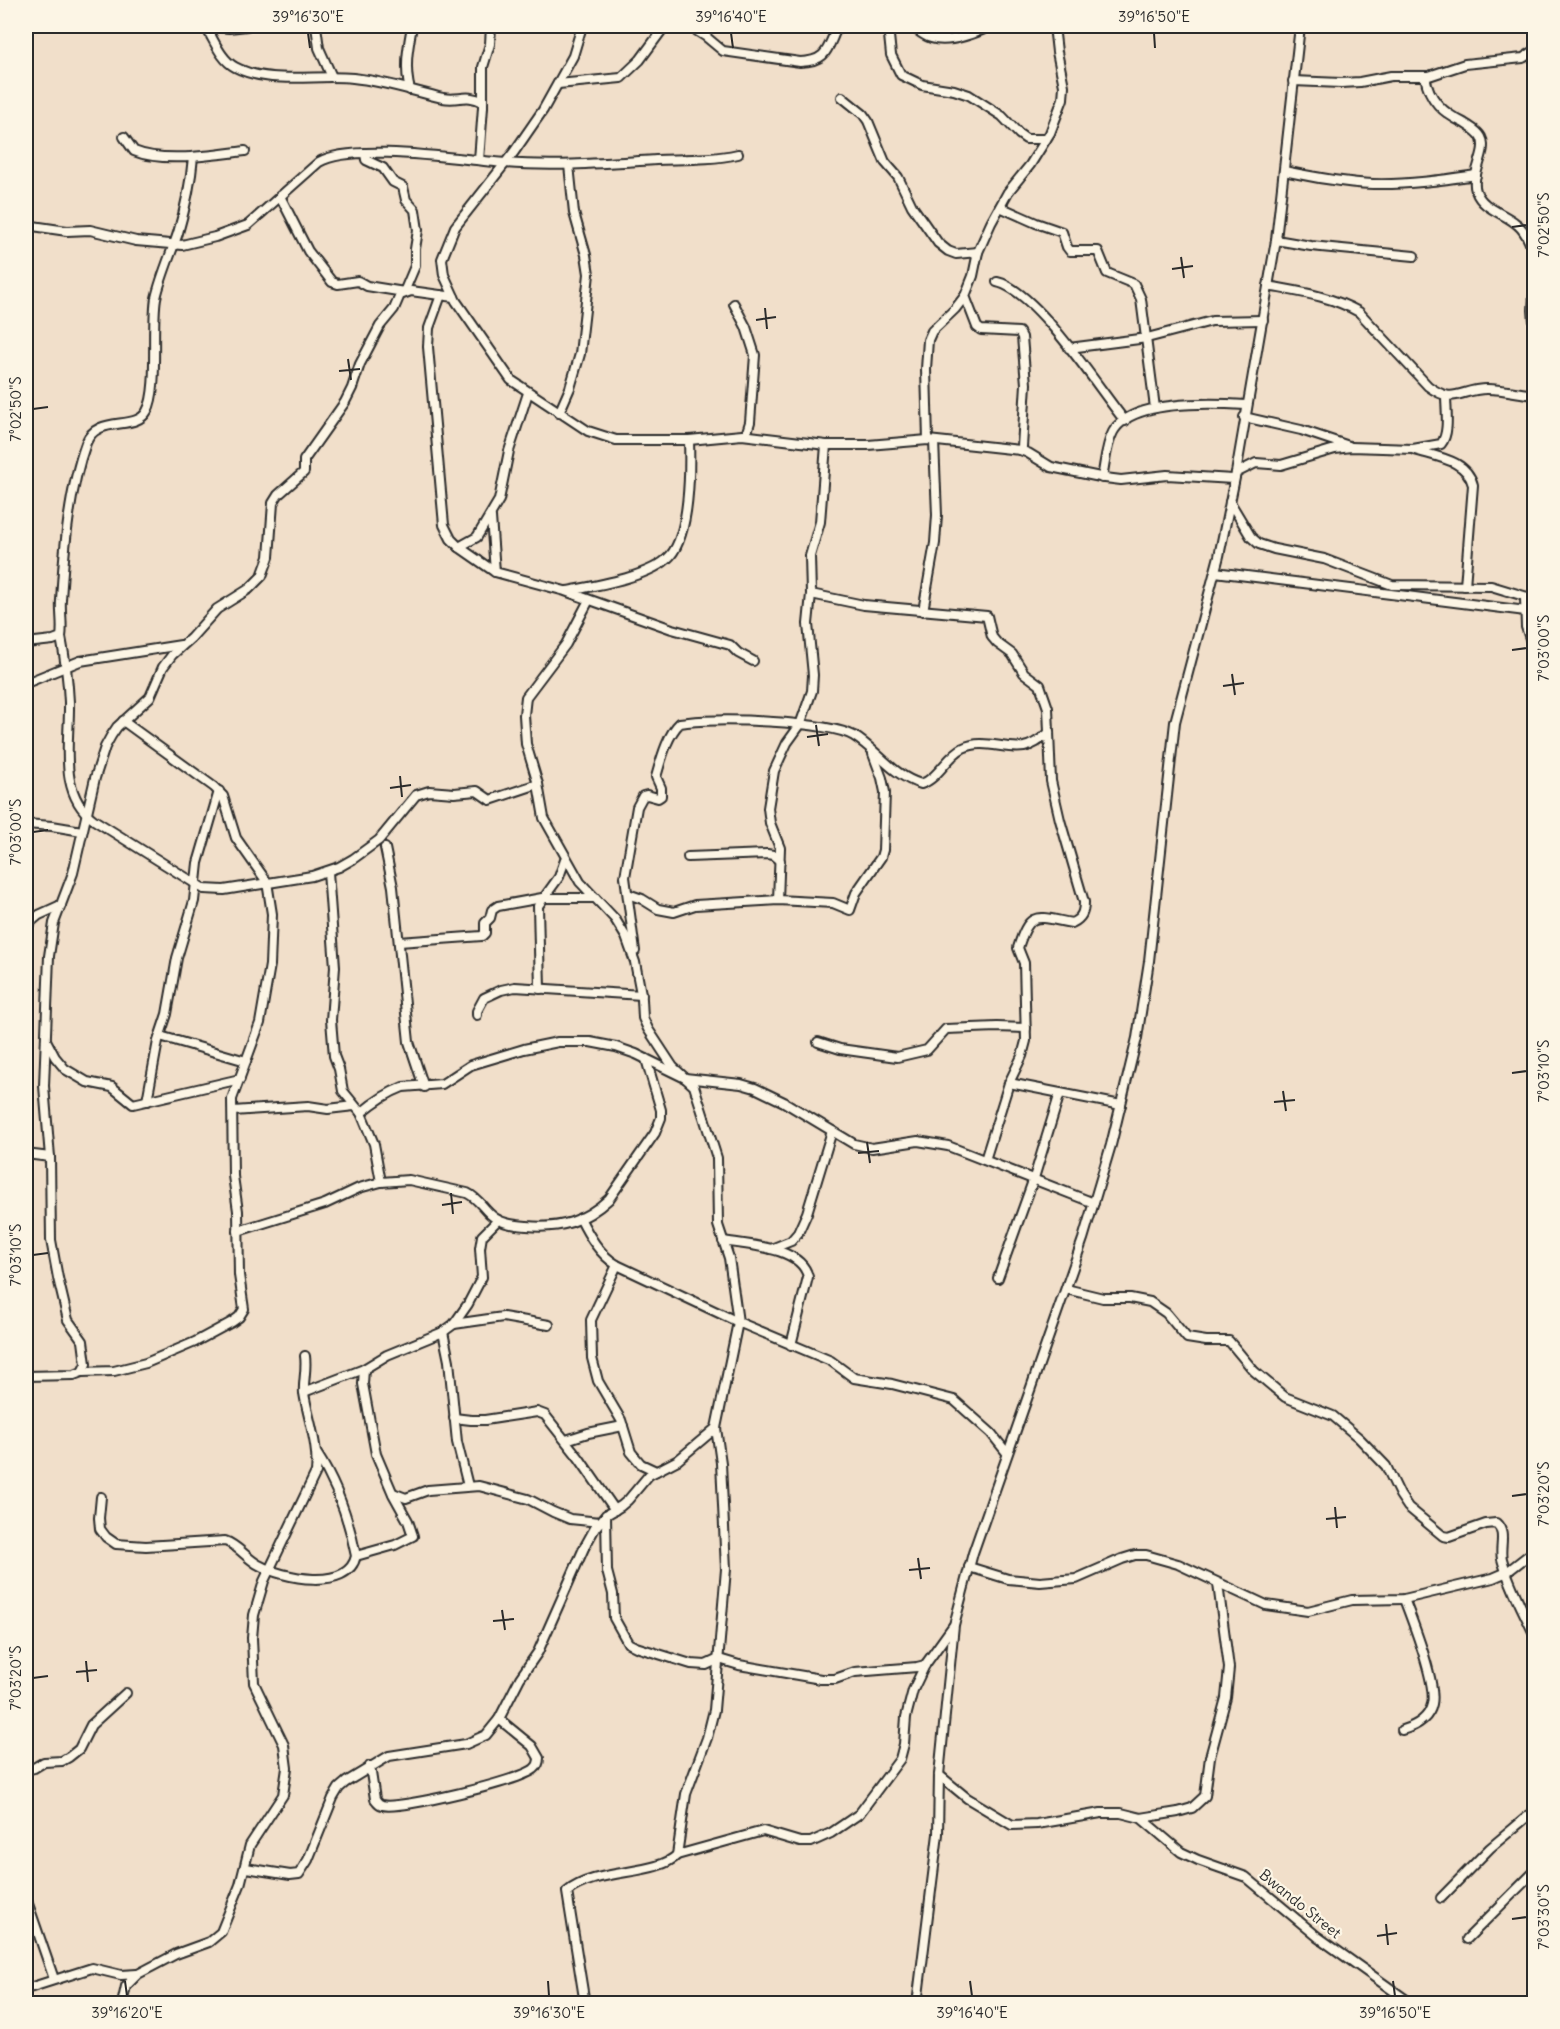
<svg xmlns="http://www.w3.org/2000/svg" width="1560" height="2029" viewBox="0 0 1560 2029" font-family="Delius,sans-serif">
	<rect width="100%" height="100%" fill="#f1dfca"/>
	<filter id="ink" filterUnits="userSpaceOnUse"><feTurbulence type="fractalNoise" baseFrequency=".0167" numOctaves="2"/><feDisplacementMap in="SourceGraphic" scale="12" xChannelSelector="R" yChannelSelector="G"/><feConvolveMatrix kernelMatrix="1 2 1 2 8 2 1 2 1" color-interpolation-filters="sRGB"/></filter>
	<g filter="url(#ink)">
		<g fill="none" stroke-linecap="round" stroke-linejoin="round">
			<defs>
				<g id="minor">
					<polyline points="203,26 229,28 247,26"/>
					<path d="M 205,26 C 214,39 220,59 235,67 C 268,85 316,74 353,78 C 384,81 413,91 443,98 C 459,101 467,93 483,102"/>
					<polyline points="316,26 319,48 332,77"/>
					<polyline points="582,26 573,56 543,110 514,152 455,227 442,259 444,275 456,301 511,380 588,431 616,440 689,440 742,435 826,445 868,445 928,440 1020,450 1028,453 1051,467 1105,478 1121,480 1167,475 1233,479"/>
					<path d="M 689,26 L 705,36 L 723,51 L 800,62 C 829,61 827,47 838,26"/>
					<polyline points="888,26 891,55 901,75 922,85 954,90 969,95 1002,116 1019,134 1026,139 1046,139"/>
					<path d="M 911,26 C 917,30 924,36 931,38 C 949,44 976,33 991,26"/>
					<path d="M 1425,76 C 1429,100 1443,113 1464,123 C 1470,127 1478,131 1481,137 C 1489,151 1470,174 1476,191 C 1482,208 1501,212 1514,222 C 1526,230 1531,243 1534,257"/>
					<polyline points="1293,81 1341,83 1360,82 1391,76 1429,76 1465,64 1523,58 1534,51"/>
					<polyline points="558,84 621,78 640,60 665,26"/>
					<path d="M 410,90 C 404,67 408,48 412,26"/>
					<polyline points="842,97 863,114 868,121 885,162 898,177 912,206 938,243 948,251 956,254 978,252"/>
					<path d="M 124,137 L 134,151 C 162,163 215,155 245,151"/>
					<polyline points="479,160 483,107 483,67 490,44 491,26"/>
					<path d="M 1284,171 C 1313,177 1343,183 1373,184 C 1407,185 1442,180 1476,175"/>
					<polyline points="280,196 308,251 332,282 338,284 358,281 367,286 404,292 415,266 415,249 418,230 415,210 406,200 403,187 393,182 383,168 366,160 365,153"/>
					<polyline points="1000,207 1036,223 1062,232 1067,247 1070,251 1098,251 1107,273 1134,284 1141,299 1155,408"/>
					<path d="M 26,225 L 67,231 L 90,230 L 136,241 L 182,245 L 215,237 L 248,225 L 319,162 C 353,142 464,160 505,163 C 556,167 606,163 656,160 C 684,159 711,160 738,154"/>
					<polyline points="1276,240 1311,246 1414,256"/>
					<path d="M 997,282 C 1036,290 1098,388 1125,421"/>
					<path d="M 1268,286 C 1300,292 1331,296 1359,312 L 1428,386 C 1455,406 1459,389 1487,389 C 1503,389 1518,393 1534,395"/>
					<polyline points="1534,293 1533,310 1534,322"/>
					<polyline points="441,295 429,328 428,347 444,525 451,539 459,547 495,572 565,591 672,629 730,645 738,653 753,661"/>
					<polyline points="965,296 977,327 981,330 1019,332 1022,337 1026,384 1022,447 1020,450"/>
					<polyline points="734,304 746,327 755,355 750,422 746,435"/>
					<polyline points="1069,348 1147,338 1212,321 1263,320"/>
					<polyline points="559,413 570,388 580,354 589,274 586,255 574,213 569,165"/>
					<polyline points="1244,417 1301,430 1349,446"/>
					<polyline points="928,440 926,369 928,340 932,331 955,309 965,296 973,276 978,252 991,223 1008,192 1030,165 1050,133 1063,99 1064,86 1057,52 1054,26"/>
					<path d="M 1415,450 C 1437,457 1467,460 1473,485 L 1465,586"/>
					<path d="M 1236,473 L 1256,463 L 1281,465 L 1335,449 L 1351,447 L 1413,449 L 1441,444 C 1450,433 1446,410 1446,396"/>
					<path d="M 1102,478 C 1105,464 1106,445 1113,432 C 1131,399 1214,403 1246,405"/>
					<polyline points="1230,502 1251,537 1259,544 1274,549 1324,559 1392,585 1491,586 1534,599"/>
					<polyline points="491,517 495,572"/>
					<polyline points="459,547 477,537 499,500 509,451 528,393"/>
					<polyline points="1215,572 1534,612"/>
					<path d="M 567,591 C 594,586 651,577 670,556 C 690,534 690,469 689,440"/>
					<path d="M 811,594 L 864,605 L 987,616 L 992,637 L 997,643 L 1012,654 L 1024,673 L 1040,685 L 1048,708 L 1051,781 L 1060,820 L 1084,902 C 1084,912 1082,918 1072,923 C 1037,917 1030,909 1018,948 L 1024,963 L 1026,1041 L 1022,1056 L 1009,1083 L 985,1160"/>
					<polyline points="1525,598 1526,627 1534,650"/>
					<polyline points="923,611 935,543 937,515 934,441"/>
					<path d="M 61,637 C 65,658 68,681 69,702 C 70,741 57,793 94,820 L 204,889 L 224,890 L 312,876 L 339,867 L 353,859 L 379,840 L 416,795 L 429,791 L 454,793 L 477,791 L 490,800 L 538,784"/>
					<path d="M 26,643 L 53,640 L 61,637 C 63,625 60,612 61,600 C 64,550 69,490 86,443 C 97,414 136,432 147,411 C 159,390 151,327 156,298 C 161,276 171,254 178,233 C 185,209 191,182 193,157"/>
					<polyline points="26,683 80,661 181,645"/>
					<polyline points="26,824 52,826 82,831"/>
					<polyline points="385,848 393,887 409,1042 424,1087"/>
					<polyline points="688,857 767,854 773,855 780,861"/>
					<polyline points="328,872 335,967 331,1020 334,1056 339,1069 343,1091 361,1113 374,1144 381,1182"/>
					<polyline points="628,894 642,899 658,909 674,912 695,905 778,900 833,903 850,910 856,893 881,857 883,850 885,792 882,778 873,754"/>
					<polyline points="778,900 780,848 770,823 768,808 774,771 787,743 800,725 812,691 813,675 808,624 811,594 810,556 820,522 826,445"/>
					<polyline points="26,926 39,915 61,905"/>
					<polyline points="399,942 482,936 485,933 485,923 490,918 492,910 498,906 542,898 595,898"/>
					<path d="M 635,951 L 625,877 L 637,807 L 643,796 L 647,795 L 658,798 L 661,796 L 661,788 L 656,777 C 661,760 667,735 680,723 C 712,717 827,721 854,736 C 877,750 893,776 921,784 C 939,778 947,756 963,748 C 983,738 1004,750 1024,747 C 1034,745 1041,739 1049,733"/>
					<polyline points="540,989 538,906 559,877 565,860"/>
					<polyline points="477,1015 477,1011 484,998 501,990 515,987 642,995"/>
					<polyline points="160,1036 246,1061"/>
					<polyline points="46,1040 55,1057 65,1069 87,1082 112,1087 133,1104 240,1079"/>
					<polyline points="818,1042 840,1049 897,1057 927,1050 946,1029 997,1027 1026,1028"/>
					<polyline points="1009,1083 1121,1105"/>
					<polyline points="147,1101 158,1041 167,1014 177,958 194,901 198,863 219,791"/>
					<polyline points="233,1111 308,1106 328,1109 354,1106"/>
					<path d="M 361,1113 C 374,1102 387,1093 403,1087 L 442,1084 L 471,1065 L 524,1049 L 558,1042 L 590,1042 L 616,1047 L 636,1054 L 685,1078 L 741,1084 L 755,1088 L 784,1102 L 854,1144 L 872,1148 L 918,1141 L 948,1146 L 1094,1203"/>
					<polyline points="26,1154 50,1157"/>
					<path d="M 580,1218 C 589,1236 600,1255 617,1265 L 738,1322 L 831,1361 L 854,1378 L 892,1384 L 954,1400 L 991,1433 L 1007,1453"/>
					<path d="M 238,1231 L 325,1204 L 359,1188 L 381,1182 L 409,1180 L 467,1193 C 480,1199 484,1211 495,1218 C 504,1224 516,1225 527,1226 C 560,1229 584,1222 609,1199 L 655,1133 L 661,1118 L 661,1110 L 646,1059"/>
					<path d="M 723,1241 C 748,1245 802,1247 808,1277 L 791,1345"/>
					<polyline points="771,1249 791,1241 798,1233 807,1213 832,1131"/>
					<polyline points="617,1265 591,1320 592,1358 598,1381 621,1420 631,1452 641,1464 656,1471"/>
					<polyline points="998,1278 1034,1178 1060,1093"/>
					<path d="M 1066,1289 L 1103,1298 L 1130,1298 L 1150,1302 L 1166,1313 L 1187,1338 L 1206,1341 L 1229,1341 L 1254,1371 L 1285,1397 L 1333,1416 L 1359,1438 L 1386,1466 L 1400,1495 L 1408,1507 L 1443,1536 L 1449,1537 L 1486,1524 L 1496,1523 C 1507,1533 1499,1547 1502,1559 C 1509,1585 1523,1610 1534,1634"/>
					<polyline points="454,1324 503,1317 549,1325"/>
					<polyline points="443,1332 449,1361 457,1442 468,1486"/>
					<polyline points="82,1372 114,1371 146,1363 195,1342 232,1322 239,1317 244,1309 239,1275 238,1211 233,1176 232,1099 260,1023 270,965 272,914 267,882 236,838 223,796 214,787 123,721"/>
					<polyline points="26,1376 74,1375 82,1372 86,1364 83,1341 68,1320 58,1278 51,1240 50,1157 44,1086 49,956 54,923 73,873 95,778 105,747 111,736 117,727 150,697 163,667 172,655 191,638 217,609 249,589 262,576 269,557 273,503 278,495 304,472 304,460 345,402 352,388 360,364 380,326 394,309 400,295 411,291 454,297"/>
					<polyline points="304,1392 364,1369 387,1355 443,1332 454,1324 468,1304 482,1277 480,1248 482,1236 498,1220"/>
					<polyline points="454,1418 471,1420 485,1420 537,1412 545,1415 579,1458 615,1510"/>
					<polyline points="566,1440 588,1433 623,1426"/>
					<polyline points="393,1493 406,1498 428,1490 479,1486 528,1499 553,1512 570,1519 600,1522"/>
					<path d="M 101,1497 L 99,1518 L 100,1529 L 106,1537 L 116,1544 L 146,1546 L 225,1541 C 238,1545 247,1559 259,1565 C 282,1578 348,1592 356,1556 C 349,1520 337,1485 317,1454"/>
					<polyline points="606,1515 607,1571 613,1594 614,1618 628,1643 636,1647 691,1664 706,1665 719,1659 739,1665 821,1679 835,1679 855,1672 917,1667 925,1665"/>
					<polyline points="356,1556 395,1545 413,1536 408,1521 393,1494 376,1454 363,1384 364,1369"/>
					<polyline points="969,1567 1008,1579 1040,1582 1076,1579 1122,1559 1135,1555 1146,1555 1178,1564 1266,1605 1308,1611 1352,1600 1404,1599 1493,1578 1507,1572 1534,1551"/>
					<path d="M 1402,1730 C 1416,1726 1429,1719 1432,1704 C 1437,1683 1412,1620 1404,1599"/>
					<path d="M 370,1766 L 375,1799 C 378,1802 378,1804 382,1805 C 399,1810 519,1781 534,1769 C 538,1766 539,1763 539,1758 L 532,1746 L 499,1719"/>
					<polyline points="26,1770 34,1768 44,1762 62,1761 69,1757 79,1749 91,1725 126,1693"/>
					<polyline points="939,1775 967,1798 1012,1825 1037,1824 1101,1813 1121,1813 1141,1818 1181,1852 1198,1860 1246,1877 1318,1937 1412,2004"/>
					<polyline points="1141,1818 1178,1812 1192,1808 1205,1796 1210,1757 1226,1698 1229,1668 1218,1584"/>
					<polyline points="677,1855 763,1831 800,1842 811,1842 831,1833 859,1814 900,1759 904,1744 906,1717 913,1690 925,1665 953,1626"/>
					<polyline points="246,1868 290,1875 299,1874 308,1860 333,1798 339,1788 346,1782 389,1756 466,1744 486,1735 499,1719 520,1678 538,1652 584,1548 595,1528 606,1515 621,1506 628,1500 649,1475 678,1460 716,1428"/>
					<polyline points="26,1898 54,1979"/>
					<polyline points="1441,1898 1490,1848 1534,1811"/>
					<polyline points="1467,1939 1534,1872"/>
					<polyline points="26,1989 92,1968 121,1975 137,1974"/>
					<path d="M 122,2004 L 126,1986 L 138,1974 L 176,1954 L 209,1942 L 221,1932 L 240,1885 L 250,1845 L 283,1795 L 287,1768 L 284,1745 L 254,1683 L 252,1638 L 254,1615 L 264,1581 L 316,1472 C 319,1446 308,1419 304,1393 C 303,1381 307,1370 305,1356"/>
					<path d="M 585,2004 L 567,1892 C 595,1868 657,1876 677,1855 L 686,1794 L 707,1738 L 714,1710 L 726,1569 L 721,1463 L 716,1428 L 738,1322 L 729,1258 L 718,1225 L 717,1158 L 694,1086 L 673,1067 L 648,1029 L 643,1018 L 642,999 L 635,962 L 626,937 L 615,919 L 580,882 L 544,818 L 538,784 L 526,744 L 524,715 L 526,697 L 566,644 L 589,600"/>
					<polyline points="917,2004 938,1834 939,1775 954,1625 973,1553 1083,1239 1111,1145 1137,1038 1149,961 1175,722 1219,556 1236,473 1276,240 1300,26"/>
				</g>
			</defs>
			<!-- minor casing -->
			<use href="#minor" stroke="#2b2b2b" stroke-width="12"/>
			<!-- minor -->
			<use href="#minor" stroke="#fcf5e5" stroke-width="8"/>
		</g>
	</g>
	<!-- ticks -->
	<path fill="none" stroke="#2b2b2b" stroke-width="2" d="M 308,33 L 310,48M 731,33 L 733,48M 1154,33 L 1155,48M 1512,227 L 1527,225M 1181,257 L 1184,278M 1172,269 L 1193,266M 765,308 L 767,329M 756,320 L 776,317M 348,359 L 351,380M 339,371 L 360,369M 33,409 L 48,407M 1512,650 L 1527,648M 1232,674 L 1235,695M 1223,686 L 1244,683M 816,725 L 819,746M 807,737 L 828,734M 400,776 L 402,797M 390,788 L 411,785M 33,832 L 48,830M 1512,1073 L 1527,1071M 1283,1091 L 1286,1111M 1274,1102 L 1295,1100M 867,1142 L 870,1163M 858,1153 L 879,1151M 451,1193 L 453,1214M 442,1205 L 462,1202M 33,1255 L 48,1253M 1512,1496 L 1527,1494M 1335,1507 L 1337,1528M 1326,1519 L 1346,1517M 918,1558 L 921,1579M 909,1570 L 930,1568M 502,1610 L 505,1630M 493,1621 L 514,1619M 86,1661 L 88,1682M 76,1672 L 97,1670M 33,1678 L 48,1676M 1512,1919 L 1527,1917M 1386,1924 L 1388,1945M 1377,1936 L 1397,1933M 125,1981 L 127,1996M 548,1981 L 549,1996M 970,1981 L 972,1996M 1393,1981 L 1395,1996"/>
	<g text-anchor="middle" stroke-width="4.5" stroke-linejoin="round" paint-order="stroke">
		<!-- street labels -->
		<g font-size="15" fill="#2b2b2b" stroke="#fcf5e5">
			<text transform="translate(1300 1904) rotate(39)" y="5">Bwando Street</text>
		</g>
	</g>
	<!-- margin -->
	<rect width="1560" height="2029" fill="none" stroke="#fcf5e5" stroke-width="66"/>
	<rect x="33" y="33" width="1494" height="1963" fill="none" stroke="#2b2b2b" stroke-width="2"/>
	<g font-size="15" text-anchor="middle" fill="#2b2b2b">
		<text x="308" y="22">39°16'30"E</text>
		<text x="731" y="22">39°16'40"E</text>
		<text x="1154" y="22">39°16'50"E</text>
		<text transform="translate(1544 225) rotate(-90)" y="5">7°02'50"S</text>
		<text transform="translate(16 409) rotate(-90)" y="5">7°02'50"S</text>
		<text transform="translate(1544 648) rotate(-90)" y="5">7°03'00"S</text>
		<text transform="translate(16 832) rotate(-90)" y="5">7°03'00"S</text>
		<text transform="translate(1544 1071) rotate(-90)" y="5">7°03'10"S</text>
		<text transform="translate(16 1255) rotate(-90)" y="5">7°03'10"S</text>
		<text transform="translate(1544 1494) rotate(-90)" y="5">7°03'20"S</text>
		<text transform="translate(16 1678) rotate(-90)" y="5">7°03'20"S</text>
		<text transform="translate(1544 1917) rotate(-90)" y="5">7°03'30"S</text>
		<text x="127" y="2018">39°16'20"E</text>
		<text x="549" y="2018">39°16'30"E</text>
		<text x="972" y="2018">39°16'40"E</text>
		<text x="1395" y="2018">39°16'50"E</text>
	</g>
</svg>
